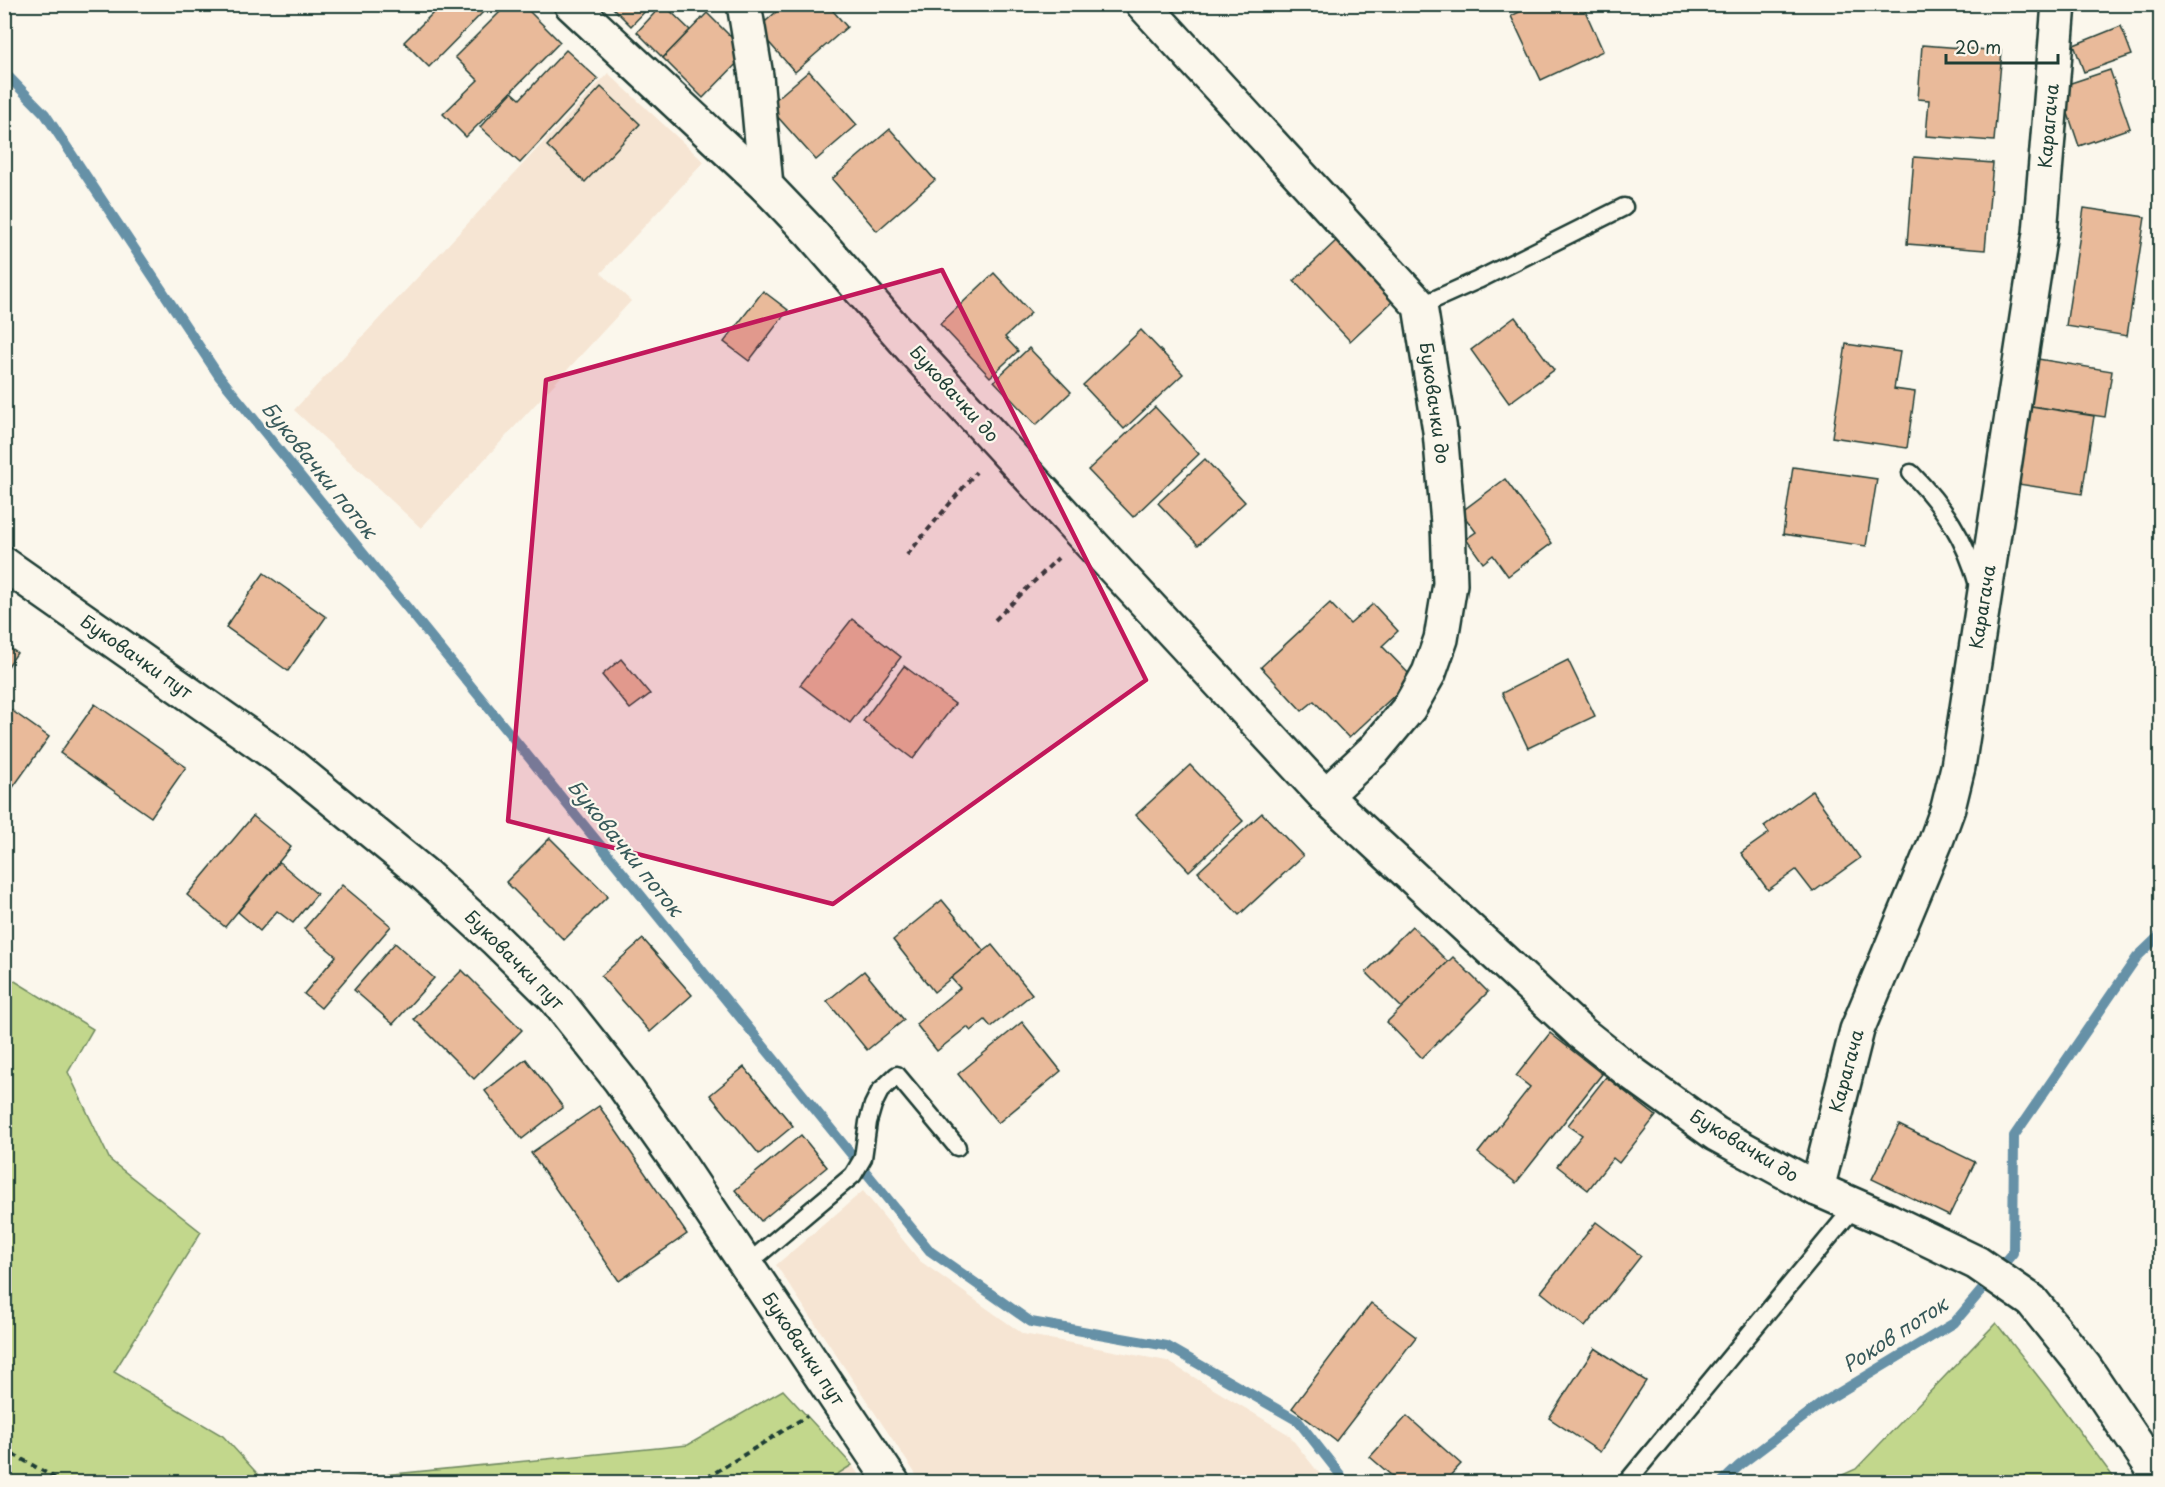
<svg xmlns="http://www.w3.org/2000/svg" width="2165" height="1487" viewBox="0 0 2165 1487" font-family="'Playpen Sans',sans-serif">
	<rect width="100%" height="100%" fill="#fbf7ec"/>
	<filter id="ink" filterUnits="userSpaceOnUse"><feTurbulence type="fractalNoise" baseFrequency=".0167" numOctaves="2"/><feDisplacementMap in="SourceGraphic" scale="12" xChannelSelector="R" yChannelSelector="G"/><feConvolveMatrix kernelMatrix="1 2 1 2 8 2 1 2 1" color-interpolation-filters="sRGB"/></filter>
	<g filter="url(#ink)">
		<!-- built -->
		<g fill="#f6e5d3">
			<polygon points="608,73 704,162 601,273 631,301 421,528 294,410"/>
			<polygon points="863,1191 920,1261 1023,1334 1167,1361 1288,1434 1326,1482 921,1482 776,1265"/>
			<polygon points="852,1465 864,1482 825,1482"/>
		</g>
		<!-- green -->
		<g fill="#c2d78c" stroke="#708a60" stroke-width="1.5">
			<polygon points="5,975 93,1029 68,1072 110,1160 201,1232 114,1372 223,1436 265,1482 5,1482"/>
			<polygon points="1996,1323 2048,1389 2117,1482 1827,1482 1856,1469"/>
			<polygon points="783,1390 852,1465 825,1482 313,1482 688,1445"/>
		</g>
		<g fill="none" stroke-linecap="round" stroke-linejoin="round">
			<!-- stream -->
			<g stroke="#6691a7" stroke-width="10">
				<polyline points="4,72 45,114 219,376 930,1251 1031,1322 1167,1346 1298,1421 1346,1482"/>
				<polyline points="1722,1482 1740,1465 1822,1403 1954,1323 2013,1253 2014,1136 2137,957 2160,935"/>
			</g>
		</g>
		<!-- building -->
		<g fill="#e9ba9a" stroke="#1f3d34" stroke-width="1.5">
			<polygon points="432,4 491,4 429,67 404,42 437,9"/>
			<polygon points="508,4 522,4 560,42 466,137 443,114 478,80 455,57"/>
			<polygon points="609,4 652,4 631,26"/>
			<polygon points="663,4 690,30 663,58 637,32"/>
			<polygon points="785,4 827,4 847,27 795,72 757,29"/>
			<polygon points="1536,4 1582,4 1603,51 1541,80 1511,16"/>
			<polygon points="707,13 747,53 703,98 663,58"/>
			<polygon points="2121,26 2132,55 2084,72 2074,45"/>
			<polygon points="1922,45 2002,51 1994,141 1926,136 1929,100 1918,99"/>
			<polygon points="566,50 598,79 520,163 480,127 512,92 520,99"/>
			<polygon points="2110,70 2130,128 2079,146 2059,87"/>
			<polygon points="809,71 857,125 816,160 768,106"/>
			<polygon points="601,87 640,124 585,182 547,146"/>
			<polygon points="890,129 935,180 877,231 832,179"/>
			<polygon points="1914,157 1993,163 1985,250 1907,244"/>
			<polygon points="2084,208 2145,217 2127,336 2066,326"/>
			<polygon points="1338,239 1394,300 1350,341 1294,281"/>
			<polygon points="994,273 1031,313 1005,337 1018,351 990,377 940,324"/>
			<polygon points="763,291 788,310 749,361 724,342"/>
			<polygon points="1515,317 1554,370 1509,403 1471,350"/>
			<polygon points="1141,330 1183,374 1124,429 1083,385"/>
			<polygon points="1846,344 1900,352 1894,389 1915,392 1907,448 1832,437"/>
			<polygon points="1029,348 1071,392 1036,425 994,381"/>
			<polygon points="2038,359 2112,371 2105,417 2031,406"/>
			<polygon points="2031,406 2094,416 2082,494 2018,484"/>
			<polygon points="1155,407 1199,454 1133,517 1088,470"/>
			<polygon points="1205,459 1245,502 1198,545 1158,503"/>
			<polygon points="1793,467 1877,479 1866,546 1783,534"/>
			<polygon points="1505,479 1552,543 1508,576 1493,555 1483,563 1466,539 1476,532 1461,512"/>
			<polygon points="264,573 326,617 288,671 226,627"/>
			<polygon points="1330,603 1350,624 1373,604 1398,631 1382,646 1413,678 1349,738 1314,701 1302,711 1261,667"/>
			<polygon points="852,619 901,657 850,723 800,685"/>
			<polygon points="4,644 17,653 4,672"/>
			<polygon points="621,659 650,694 630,709 602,675"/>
			<polygon points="1568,660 1595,716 1528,748 1502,693"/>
			<polygon points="904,666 955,704 913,759 863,721"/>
			<polygon points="95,704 186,767 151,817 60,753"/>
			<polygon points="4,705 49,737 4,800"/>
			<polygon points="1190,765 1243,821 1189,871 1136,815"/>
			<polygon points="1812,791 1860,858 1813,892 1796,870 1768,890 1741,853 1769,833 1764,826"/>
			<polygon points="1262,813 1303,856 1239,915 1198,872"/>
			<polygon points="253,816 291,847 225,927 187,895"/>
			<polygon points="550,838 608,896 564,940 506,882"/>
			<polygon points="279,862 317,894 293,923 277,911 260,931 238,912"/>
			<polygon points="342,885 391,926 321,1008 304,994 336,956 304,929"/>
			<polygon points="942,900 984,951 934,992 893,940"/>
			<polygon points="1412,926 1448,962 1402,1008 1366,972"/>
			<polygon points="643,939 692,995 650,1032 601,976"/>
			<polygon points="395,943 434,978 393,1024 354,990"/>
			<polygon points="992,945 1032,994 991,1027 985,1020 971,1031 967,1027 937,1051 916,1024 960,988 951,978"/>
			<polygon points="1453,957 1488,992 1422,1058 1387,1022"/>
			<polygon points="462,970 522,1030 474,1079 414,1019"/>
			<polygon points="864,971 904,1020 867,1050 827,1001"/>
			<polygon points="1022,1022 1061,1071 998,1123 958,1074"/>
			<polygon points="1550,1033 1602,1074 1516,1183 1478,1153 1530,1087 1516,1076"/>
			<polygon points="526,1059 563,1107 522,1139 485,1091"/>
			<polygon points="744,1067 793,1126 759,1154 710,1095"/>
			<polygon points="1606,1077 1656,1116 1619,1163 1613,1158 1588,1190 1557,1166 1582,1135 1568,1125"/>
			<polygon points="599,1106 687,1234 619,1281 531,1153"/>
			<polygon points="1899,1125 1975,1162 1949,1216 1872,1179"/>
			<polygon points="801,1135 827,1167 761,1221 735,1190"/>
			<polygon points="1596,1222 1641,1256 1585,1327 1541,1292"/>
			<polygon points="1371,1303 1416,1337 1336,1441 1292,1408"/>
			<polygon points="1595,1348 1646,1381 1600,1452 1549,1418"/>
			<polygon points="1407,1416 1461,1464 1444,1482 1399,1482 1370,1457"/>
		</g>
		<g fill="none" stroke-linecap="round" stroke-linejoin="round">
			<defs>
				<g id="lane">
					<polyline points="1420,306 1478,280 1624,207"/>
					<path d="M 1911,473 C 1943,506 1966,539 1978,585"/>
					<polyline points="746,1265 853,1175 863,1158 868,1122 873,1105 880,1091 897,1075 957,1147"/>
					<polyline points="1627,1482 1855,1206"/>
				</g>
				<g id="street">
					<polyline points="571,4 766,186 810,232 914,351 1082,534 1325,796 1580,1032 1629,1071 1716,1134 1817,1189 1890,1221 1977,1263 2032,1301 2084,1366 2160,1479"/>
					<polyline points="744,4 756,76 766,186"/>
					<polyline points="1143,4 1420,306 1440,431 1448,523 1450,584 1441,639 1429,673 1409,708 1375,749 1325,796"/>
					<polyline points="1817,1189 1857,1030 1936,841 1948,808 1958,767 2040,233 2059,4"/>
				</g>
				<polyline id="secondary" points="4,564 292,766 425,875 495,939 555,998 620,1080 675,1158 892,1482"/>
			</defs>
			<!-- lane casing -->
			<use href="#lane" stroke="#1f3d34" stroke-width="21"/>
			<!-- street casing -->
			<use href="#street" stroke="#1f3d34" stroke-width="38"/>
			<!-- secondary casing -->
			<use href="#secondary" stroke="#1f3d34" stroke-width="38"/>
			<!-- path -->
			<g stroke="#1f3d34" stroke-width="4" stroke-dasharray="6 4.5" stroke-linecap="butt">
				<polyline points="907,555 976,472"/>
				<polyline points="995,620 1058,558"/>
				<polyline points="4,1449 62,1482"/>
				<polyline points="686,1482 708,1477 807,1416"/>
			</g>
			<!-- lane -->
			<use href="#lane" stroke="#fbf7ec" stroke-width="16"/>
			<!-- street -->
			<use href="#street" stroke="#fbf7ec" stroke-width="33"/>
			<!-- secondary -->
			<use href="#secondary" stroke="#fbf7ec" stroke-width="33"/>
		</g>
	</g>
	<!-- marked area -->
	<path fill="#c2185b" fill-opacity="0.2" stroke="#c2185b" stroke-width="4.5" stroke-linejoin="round" d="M 942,270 L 1146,680 L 833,904 L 508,821 L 546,380 Z"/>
	<g text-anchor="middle" stroke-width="4.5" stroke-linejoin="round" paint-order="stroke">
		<!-- street labels -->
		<g font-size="18" fill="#1f3d34" stroke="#fbf7ec">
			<text transform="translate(2049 126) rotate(-85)" y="6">Карагача</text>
			<text transform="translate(954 394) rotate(48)" y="6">Буковачки до</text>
			<text transform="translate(1434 403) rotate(82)" y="6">Буковачки до</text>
			<text transform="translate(1983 607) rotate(-81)" y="6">Карагача</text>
			<text transform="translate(136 657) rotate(35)" y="6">Буковачки пут</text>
			<text transform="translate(514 960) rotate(45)" y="6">Буковачки пут</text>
			<text transform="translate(1847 1071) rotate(-75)" y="6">Карагача</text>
			<text transform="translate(1744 1146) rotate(31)" y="6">Буковачки до</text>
			<text transform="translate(803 1349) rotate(56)" y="6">Буковачки пут</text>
		</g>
		<!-- water labels -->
		<g font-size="20" font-style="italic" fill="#37595a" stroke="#fbf7ec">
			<text transform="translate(319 470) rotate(51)" y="7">Буковачки поток</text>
			<text transform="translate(625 848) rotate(51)" y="7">Буковачки поток</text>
			<text transform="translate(1895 1335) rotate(-33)" y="7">Роков поток</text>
		</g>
	</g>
	<!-- margin -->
	<rect width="2165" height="1487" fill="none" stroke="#fbf7ec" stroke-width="24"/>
	<rect x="12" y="12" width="2141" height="1463" fill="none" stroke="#1f3d34" stroke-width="2" filter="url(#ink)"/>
	<!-- scale -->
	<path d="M1946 54v9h112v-9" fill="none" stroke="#1f3d34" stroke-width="3"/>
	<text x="1955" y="54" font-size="18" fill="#1f3d34" stroke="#fbf7ec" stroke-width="4.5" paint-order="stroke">20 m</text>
</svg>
